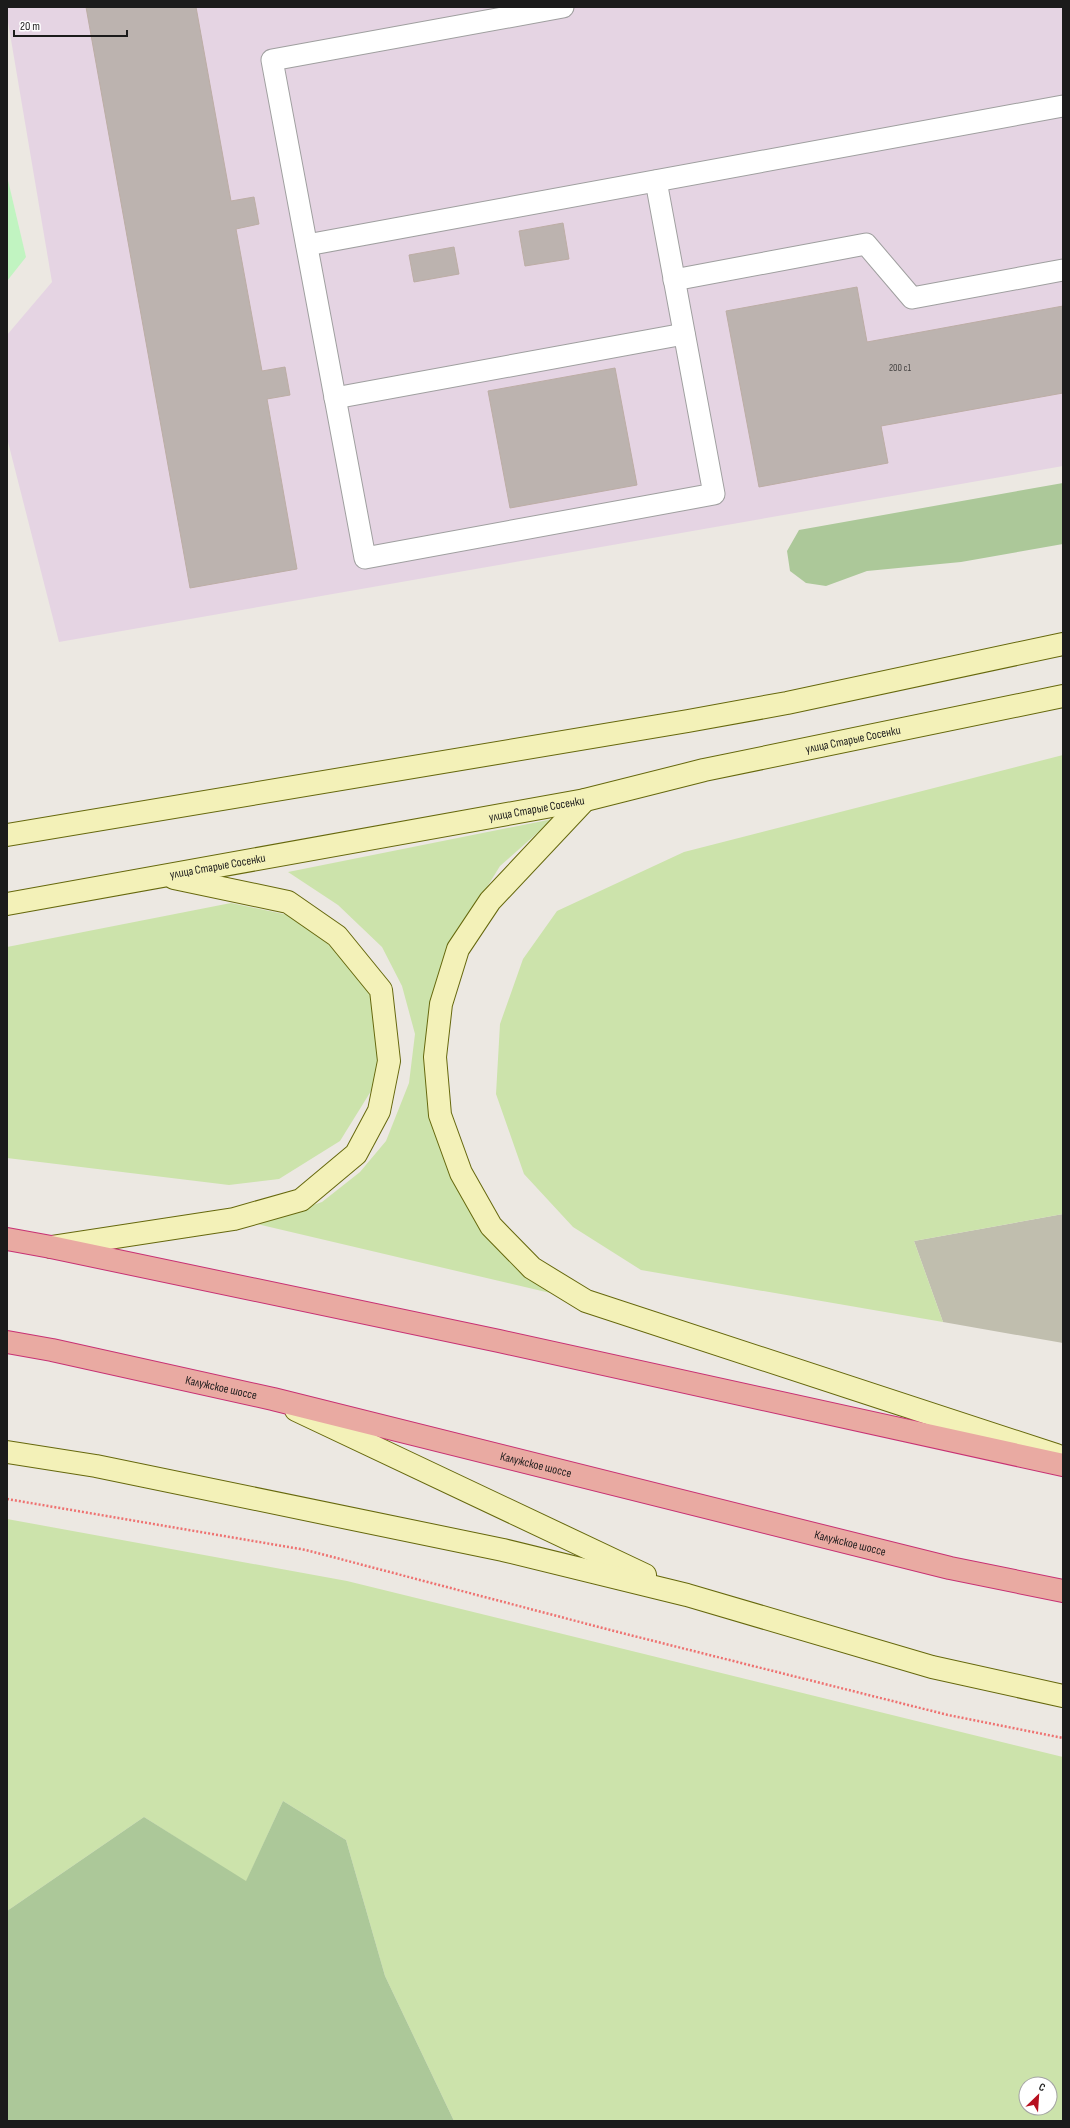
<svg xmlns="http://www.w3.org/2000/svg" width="1070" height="2128" viewBox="0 0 1070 2128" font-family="'Sofia Sans Condensed',sans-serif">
	<rect width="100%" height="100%" fill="#ece8e2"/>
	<!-- industrial -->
	<polygon fill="#e5d4e3" points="7,7 1063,7 1063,466 59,642 7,438 7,335 52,282 7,16"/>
	<!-- construction -->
	<polygon fill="#c0beae" points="1063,1214 1063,1343 943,1322 914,1241"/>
	<!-- grass -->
	<g fill="#cce3ab" fill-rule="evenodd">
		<polygon points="1063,755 1063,1214 914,1241 943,1322 641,1270 573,1227 524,1174 496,1094 500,1024 523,959 557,911 684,852"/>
		<polygon points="553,819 500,866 458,934 425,1071 440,1150 472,1209 563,1296 257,1224 322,1202 360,1172 386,1141 409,1083 415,1034 402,986 382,947 338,905 288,872"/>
		<polygon points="231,903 288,915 328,944 367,985 380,1033 376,1083 340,1141 279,1179 229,1185 7,1158 7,947"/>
		<path d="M 7,1519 L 347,1581 L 1063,1757 L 1063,2121 L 454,2121 L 385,1976 L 346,1840 L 283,1801 L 246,1882 L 144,1817 L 7,1911 ZM 1026,2084 L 1050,2084 L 1050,2108 L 1026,2108 Z"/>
	</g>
	<!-- forest -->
	<g fill="#acc899">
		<polygon points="1063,483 1063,544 961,562 867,571 826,586 806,583 790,571 787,551 799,530"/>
		<polygon points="283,1801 346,1840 385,1976 454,2121 7,2121 7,1911 144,1817 246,1881"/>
	</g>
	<!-- park -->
	<polygon fill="#c1f4c1" points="7,176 26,257 7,281"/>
	<!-- building -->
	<g fill="#bcb3af" stroke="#bcada5">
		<polygon points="86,7 196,7 231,201 254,197 259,224 236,229 262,371 285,367 290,395 267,399 297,569 190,588"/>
		<polygon points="563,223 569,259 525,266 519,231"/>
		<polygon points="454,247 459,274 414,282 409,255"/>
		<polygon points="857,287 867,342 1063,306 1063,393 881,426 888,463 759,487 726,311"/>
		<polygon points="615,368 637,485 510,508 488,391"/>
	</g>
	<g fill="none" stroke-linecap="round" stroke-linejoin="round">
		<defs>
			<g id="service">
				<polyline points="563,7 272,60 365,558 714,494 656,181"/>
				<polyline points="307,245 1063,106"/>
				<polyline points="674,280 866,244 912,298 1063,270"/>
				<polyline points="335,398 684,334"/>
			</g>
			<g id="secondary">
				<polyline points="585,800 490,901 458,949 441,1004 435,1057 440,1115 461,1173 491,1226 532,1268 586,1301 1056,1455"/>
				<polyline points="7,835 688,721 787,703 1063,644"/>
				<path id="s1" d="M 7,904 L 585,800 L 704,770 L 1063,696"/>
				<polyline points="51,1247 234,1219 301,1200 356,1154 379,1111 389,1061 381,990 337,936 288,902 174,878"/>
				<polyline points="296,1410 645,1575"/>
				<polyline points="7,1452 96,1466 503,1550 687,1595 932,1667 1063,1696"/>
			</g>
			<g id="trunk">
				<polyline points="7,1239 51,1247 499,1341 1063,1465"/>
				<path id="s2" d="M 7,1342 L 52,1350 L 273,1399 L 950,1568 L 1063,1591"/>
			</g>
		</defs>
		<!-- service casing -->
		<use href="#service" stroke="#9f9f9f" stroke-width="23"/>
		<!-- secondary casing -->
		<use href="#secondary" stroke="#66680d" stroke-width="24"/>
		<!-- trunk casing -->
		<use href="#trunk" stroke="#c73173" stroke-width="24"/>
		<!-- path -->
		<polyline stroke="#ee7271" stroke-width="2.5" stroke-dasharray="2 2" stroke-linecap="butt" points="7,1499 306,1550 614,1631 948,1715 1063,1738"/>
		<!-- service -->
		<use href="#service" stroke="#fff" stroke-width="21"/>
		<!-- secondary -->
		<use href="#secondary" stroke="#f3f1b8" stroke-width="22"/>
		<!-- trunk -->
		<use href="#trunk" stroke="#e9aaa2" stroke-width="22"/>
	</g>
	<g text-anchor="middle" stroke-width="3" stroke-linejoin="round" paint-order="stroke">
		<!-- number labels -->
		<g font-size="10" fill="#434140">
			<text x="900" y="371">200 с1</text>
		</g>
		<!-- street labels -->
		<g font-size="12" fill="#1b1b1b" stroke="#fff">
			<text dy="4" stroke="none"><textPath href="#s1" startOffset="862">улица Старые Сосенки</textPath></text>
			<text dy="4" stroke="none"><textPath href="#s1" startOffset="538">улица Старые Сосенки</textPath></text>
			<text dy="4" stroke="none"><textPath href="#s1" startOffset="214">улица Старые Сосенки</textPath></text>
			<text dy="4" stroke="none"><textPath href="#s2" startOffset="219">Калужское шоссе</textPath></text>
			<text dy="4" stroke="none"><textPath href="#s2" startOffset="543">Калужское шоссе</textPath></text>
			<text dy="4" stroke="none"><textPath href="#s2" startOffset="867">Калужское шоссе</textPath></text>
		</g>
	</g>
	<!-- border -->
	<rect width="1070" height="2128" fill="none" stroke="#1b1b1b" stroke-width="16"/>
	<!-- north arrow -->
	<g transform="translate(1038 2096) rotate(25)"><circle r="19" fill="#ffffff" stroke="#a4a4a4"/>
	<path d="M0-3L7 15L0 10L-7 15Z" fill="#b7101f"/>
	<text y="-6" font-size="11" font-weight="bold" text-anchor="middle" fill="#1b1b1b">С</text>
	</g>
	<!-- scale -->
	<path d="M14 30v6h113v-6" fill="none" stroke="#1b1b1b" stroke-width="2"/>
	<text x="20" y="30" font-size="12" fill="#1b1b1b" stroke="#ffffff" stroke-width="3" paint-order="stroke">20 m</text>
</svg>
